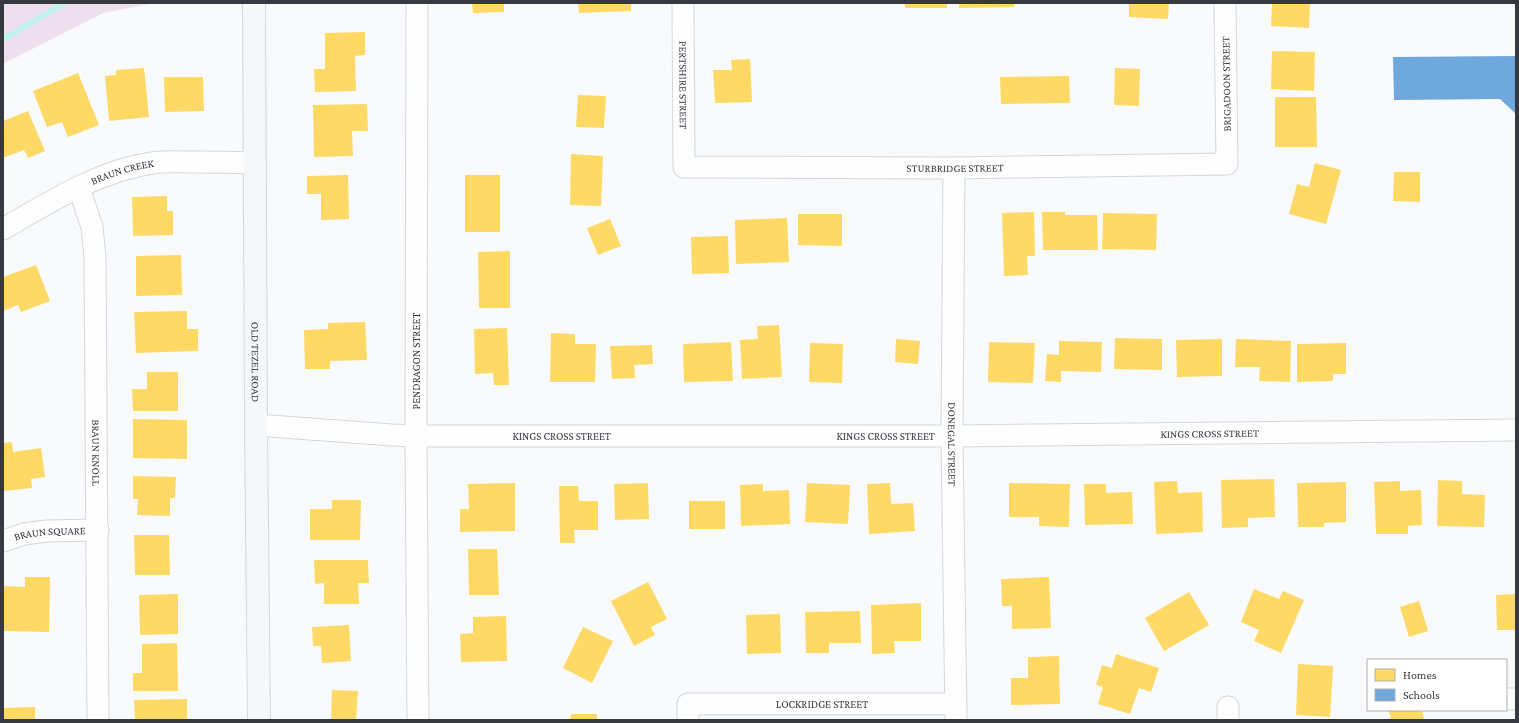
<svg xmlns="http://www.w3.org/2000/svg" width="1519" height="723" viewBox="0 0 1519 723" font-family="'Crimson Pro',serif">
	<rect width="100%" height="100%" fill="#f9fafc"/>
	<!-- green -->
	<polygon fill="#efe0f0" points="7,3 154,3 103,13 3,64 3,5"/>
	<!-- homes -->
	<g fill="#ffd966">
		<polygon points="472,3 504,3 504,12 473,13"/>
		<polygon points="578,3 631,3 631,11 579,13"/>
		<rect x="905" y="3" width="42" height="5"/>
		<polygon points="959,3 1014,3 1014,7 959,8"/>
		<polygon points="1129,3 1169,3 1168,19 1129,17"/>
		<polygon points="1272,3 1310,3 1309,28 1271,26"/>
		<polygon points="365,32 365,55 355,56 356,91 315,92 314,69 325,69 325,33"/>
		<polygon points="1272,51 1315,52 1314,91 1271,89"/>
		<polygon points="750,59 752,102 715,103 713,70 732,70 731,60"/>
		<polygon points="144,68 149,117 109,121 105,76 116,75 116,70"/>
		<polygon points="1115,68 1140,69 1139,106 1114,105"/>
		<polygon points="78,73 99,125 68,137 62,122 47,127 33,91"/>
		<polygon points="1069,76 1070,103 1001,104 1000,77"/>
		<polygon points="164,77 203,77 204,111 165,112"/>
		<polygon points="578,95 606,96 604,128 576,127"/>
		<polygon points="1275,97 1316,97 1317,147 1275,147"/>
		<polygon points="367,104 368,131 352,131 353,156 314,157 313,105"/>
		<polygon points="28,111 45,151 28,158 24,150 3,158 3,121"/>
		<polygon points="571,154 603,156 601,206 570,205"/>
		<polygon points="1315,163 1341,170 1326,224 1289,214 1297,184 1309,187"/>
		<polygon points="1394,172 1420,172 1420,202 1393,201"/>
		<polygon points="348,175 349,219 321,220 321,194 307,194 307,176"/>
		<rect x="465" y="175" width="35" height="57"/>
		<polygon points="167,196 167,211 173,211 173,235 133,236 132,197"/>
		<polygon points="1034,212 1035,256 1027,256 1028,275 1004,276 1002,213"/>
		<polygon points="1042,212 1065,212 1065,215 1097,215 1098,250 1043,250"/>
		<polygon points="1103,213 1157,214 1156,250 1102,249"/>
		<polygon points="798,214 842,214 842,246 798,245"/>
		<polygon points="787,218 789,262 736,264 735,220"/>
		<polygon points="610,219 621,246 598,255 587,228"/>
		<polygon points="728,236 729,273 692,274 691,237"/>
		<polygon points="510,251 510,308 479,308 478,252"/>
		<polygon points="181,255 182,295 136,296 136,256"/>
		<polygon points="36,265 50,301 21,312 18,305 3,311 3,277"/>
		<polygon points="187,311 187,329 198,329 198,351 136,353 134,312"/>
		<polygon points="365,322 367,360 330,361 330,369 305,369 304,330 328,329 328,323"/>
		<polygon points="779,325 782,377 742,379 740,340 758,339 757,326"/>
		<polygon points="507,328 509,385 494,385 493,373 475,374 474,329"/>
		<polygon points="551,333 575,334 575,344 596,344 595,382 550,382"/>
		<polygon points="1115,338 1162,339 1162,370 1114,369"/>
		<polygon points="896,339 920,341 918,364 895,362"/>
		<polygon points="1222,339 1222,376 1177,377 1176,340"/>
		<polygon points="1236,339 1291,341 1290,382 1259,381 1260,367 1235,367"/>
		<polygon points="1059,341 1102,342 1101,372 1061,371 1061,382 1045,381 1047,354 1059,355"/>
		<polygon points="731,342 733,381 684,382 683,344"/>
		<polygon points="989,342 1035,343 1033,383 988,382"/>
		<polygon points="810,343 843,344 842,383 809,382"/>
		<polygon points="1346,343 1346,374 1333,374 1333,381 1297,382 1297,344"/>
		<polygon points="652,345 653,364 634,365 635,378 612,379 610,346"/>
		<polygon points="147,372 178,372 178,411 133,411 132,389 147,389"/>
		<polygon points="133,419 187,420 187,459 133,458"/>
		<polygon points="12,442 13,452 41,448 45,477 31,479 32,488 3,491 3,443"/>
		<polygon points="133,476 176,477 175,498 170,498 170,516 137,515 138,499 133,499"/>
		<polygon points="1274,479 1275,517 1248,518 1248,527 1222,528 1221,480"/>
		<polygon points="1438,480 1462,481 1462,494 1485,495 1484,527 1437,526"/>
		<polygon points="1177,481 1178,493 1202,492 1203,532 1156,534 1154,482"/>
		<polygon points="1400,481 1400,491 1421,490 1422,525 1408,526 1408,534 1376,534 1374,482"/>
		<polygon points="1346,482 1346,522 1324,523 1324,527 1298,527 1297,483"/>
		<polygon points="515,483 515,531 460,532 460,509 469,509 468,484"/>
		<polygon points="648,483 649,519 615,520 614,484"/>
		<polygon points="807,483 850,485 848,524 805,522"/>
		<polygon points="890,483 891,504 913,503 915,531 869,534 867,484"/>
		<polygon points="1009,483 1070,484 1069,527 1039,526 1039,517 1009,517"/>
		<polygon points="763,484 763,491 789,490 790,524 741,526 740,485"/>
		<polygon points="1084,484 1106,484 1106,493 1132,492 1133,524 1085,525"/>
		<polygon points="559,486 578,486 579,501 598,501 598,530 574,530 575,543 560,543"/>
		<polygon points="332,500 361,500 360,540 310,540 310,509 332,509"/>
		<rect x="689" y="501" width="36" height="28"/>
		<polygon points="134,535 169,535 170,575 135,575"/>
		<polygon points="468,549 497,549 499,595 469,595"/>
		<polygon points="314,560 368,560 369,583 358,583 359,604 324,604 324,583 315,584"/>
		<polygon points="25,577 50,577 49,632 3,631 3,586 25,587"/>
		<polygon points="1049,577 1051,628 1012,629 1012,606 1002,606 1001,579"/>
		<polygon points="648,582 667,619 651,627 655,635 634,646 611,601"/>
		<polygon points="1254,589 1279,599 1283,591 1304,600 1281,653 1254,641 1259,630 1241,622"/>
		<polygon points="1189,592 1209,625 1164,651 1145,618"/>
		<polygon points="178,594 178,634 140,635 139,595"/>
		<polygon points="1516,594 1516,630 1497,630 1496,595"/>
		<polygon points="1419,601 1428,631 1409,637 1400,607"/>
		<polygon points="921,603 921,641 894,641 895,653 872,654 871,605"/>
		<polygon points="860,611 861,643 829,643 829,653 806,653 805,612"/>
		<polygon points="780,614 781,653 747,654 746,615"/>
		<polygon points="506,616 507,661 461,662 460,634 473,633 473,617"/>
		<polygon points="349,625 351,661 322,663 321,646 313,646 312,627"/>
		<polygon points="583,627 613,641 592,683 563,668"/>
		<polygon points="177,643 178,691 133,691 133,673 142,673 142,644"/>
		<polygon points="1116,654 1159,668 1151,692 1139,688 1130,714 1098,704 1103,687 1096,685 1102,665 1112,668"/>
		<polygon points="1059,656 1060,704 1011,705 1011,678 1028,678 1028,657"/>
		<polygon points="1298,664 1333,666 1330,717 1296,715"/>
		<polygon points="332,690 358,691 356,720 331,720"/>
		<polygon points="187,699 187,720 135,720 134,700"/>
		<polygon points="35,707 35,720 3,720 3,708"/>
		<polygon points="1388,710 1422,710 1424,720 1383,720 1391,718"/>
		<polygon points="571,714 597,714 597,720 570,720"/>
	</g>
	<!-- schools -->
	<polygon fill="#6fa8dc" points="1516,56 1516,114 1500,99 1394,100 1393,57"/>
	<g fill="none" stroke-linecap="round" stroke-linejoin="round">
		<!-- stream -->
		<polyline stroke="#c0f2ef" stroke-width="6" points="3,39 65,3"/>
		<defs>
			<g id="street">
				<polyline points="417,3 416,436 418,720"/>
				<path id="s1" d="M 683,3 L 684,167 L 954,168 L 1227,164 L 1225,3"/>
				<path id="s2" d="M 954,168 L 952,436 L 956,720"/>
				<path id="s3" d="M 79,188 L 92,227 L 95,257 L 98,720"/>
				<path id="s4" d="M 3,229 C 50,202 98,171 152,163 C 166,161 180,162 194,162 C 215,162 235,162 255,163"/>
				<path id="s5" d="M 256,425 L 392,435 L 416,436 L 952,436 L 1516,430"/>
				<path id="s6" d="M 3,541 L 24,534 L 46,531 L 98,530"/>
				<polyline points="1507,699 1516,699"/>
				<polyline points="1228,707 1228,720"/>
				<path id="s7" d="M 688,720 L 688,704 L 956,704"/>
			</g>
			<g id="secondary">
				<path id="s8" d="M 254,3 L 256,425 L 259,720"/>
			</g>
		</defs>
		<!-- street casing -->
		<use href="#street" stroke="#d4d7db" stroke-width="23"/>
		<!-- secondary casing -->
		<use href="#secondary" stroke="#d4d7db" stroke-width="24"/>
		<!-- street -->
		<use href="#street" stroke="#fefeff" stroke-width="21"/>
		<!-- secondary -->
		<use href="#secondary" stroke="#f6f7f9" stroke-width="22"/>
	</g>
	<g text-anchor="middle" stroke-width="4" stroke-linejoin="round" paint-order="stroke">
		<!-- street labels -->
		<g font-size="11" fill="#363a40" stroke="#fff">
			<text transform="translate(1226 84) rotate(-91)" y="4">BRIGADOON STREET</text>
			<text dy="4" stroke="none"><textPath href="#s1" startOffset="82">PERTSHIRE STREET</textPath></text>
			<text dy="4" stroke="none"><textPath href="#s1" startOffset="435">STURBRIDGE STREET</textPath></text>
			<text dy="4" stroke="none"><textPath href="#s4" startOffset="133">BRAUN CREEK</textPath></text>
			<text transform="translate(416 361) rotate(-90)" y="4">PENDRAGON STREET</text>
			<text dy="4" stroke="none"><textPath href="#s8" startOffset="359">OLD TEZEL ROAD</textPath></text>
			<text dy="4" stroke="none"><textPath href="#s5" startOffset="954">KINGS CROSS STREET</textPath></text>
			<text dy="4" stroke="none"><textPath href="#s5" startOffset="306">KINGS CROSS STREET</textPath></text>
			<text dy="4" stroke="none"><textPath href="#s5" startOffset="630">KINGS CROSS STREET</textPath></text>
			<text dy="4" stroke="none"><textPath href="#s2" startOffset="276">DONEGAL STREET</textPath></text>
			<text dy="4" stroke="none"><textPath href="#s3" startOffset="267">BRAUN KNOLL</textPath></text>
			<text dy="4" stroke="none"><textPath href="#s6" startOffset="48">BRAUN SQUARE</textPath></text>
			<text dy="4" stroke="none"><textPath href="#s7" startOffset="150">LOCKRIDGE STREET</textPath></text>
		</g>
	</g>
	<!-- border -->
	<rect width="1519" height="723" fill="none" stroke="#363a40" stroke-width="8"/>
	<!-- legend -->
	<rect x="1367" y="659" width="140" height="52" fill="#ffffff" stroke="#afb0b3"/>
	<rect x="1375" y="669" width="20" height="12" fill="#ffd966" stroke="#afb0b3"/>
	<text x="1403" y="679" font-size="12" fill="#363a40">Homes</text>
	<rect x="1375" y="689" width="20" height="12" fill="#6fa8dc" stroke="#afb0b3"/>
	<text x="1403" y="699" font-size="12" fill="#363a40">Schools</text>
</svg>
